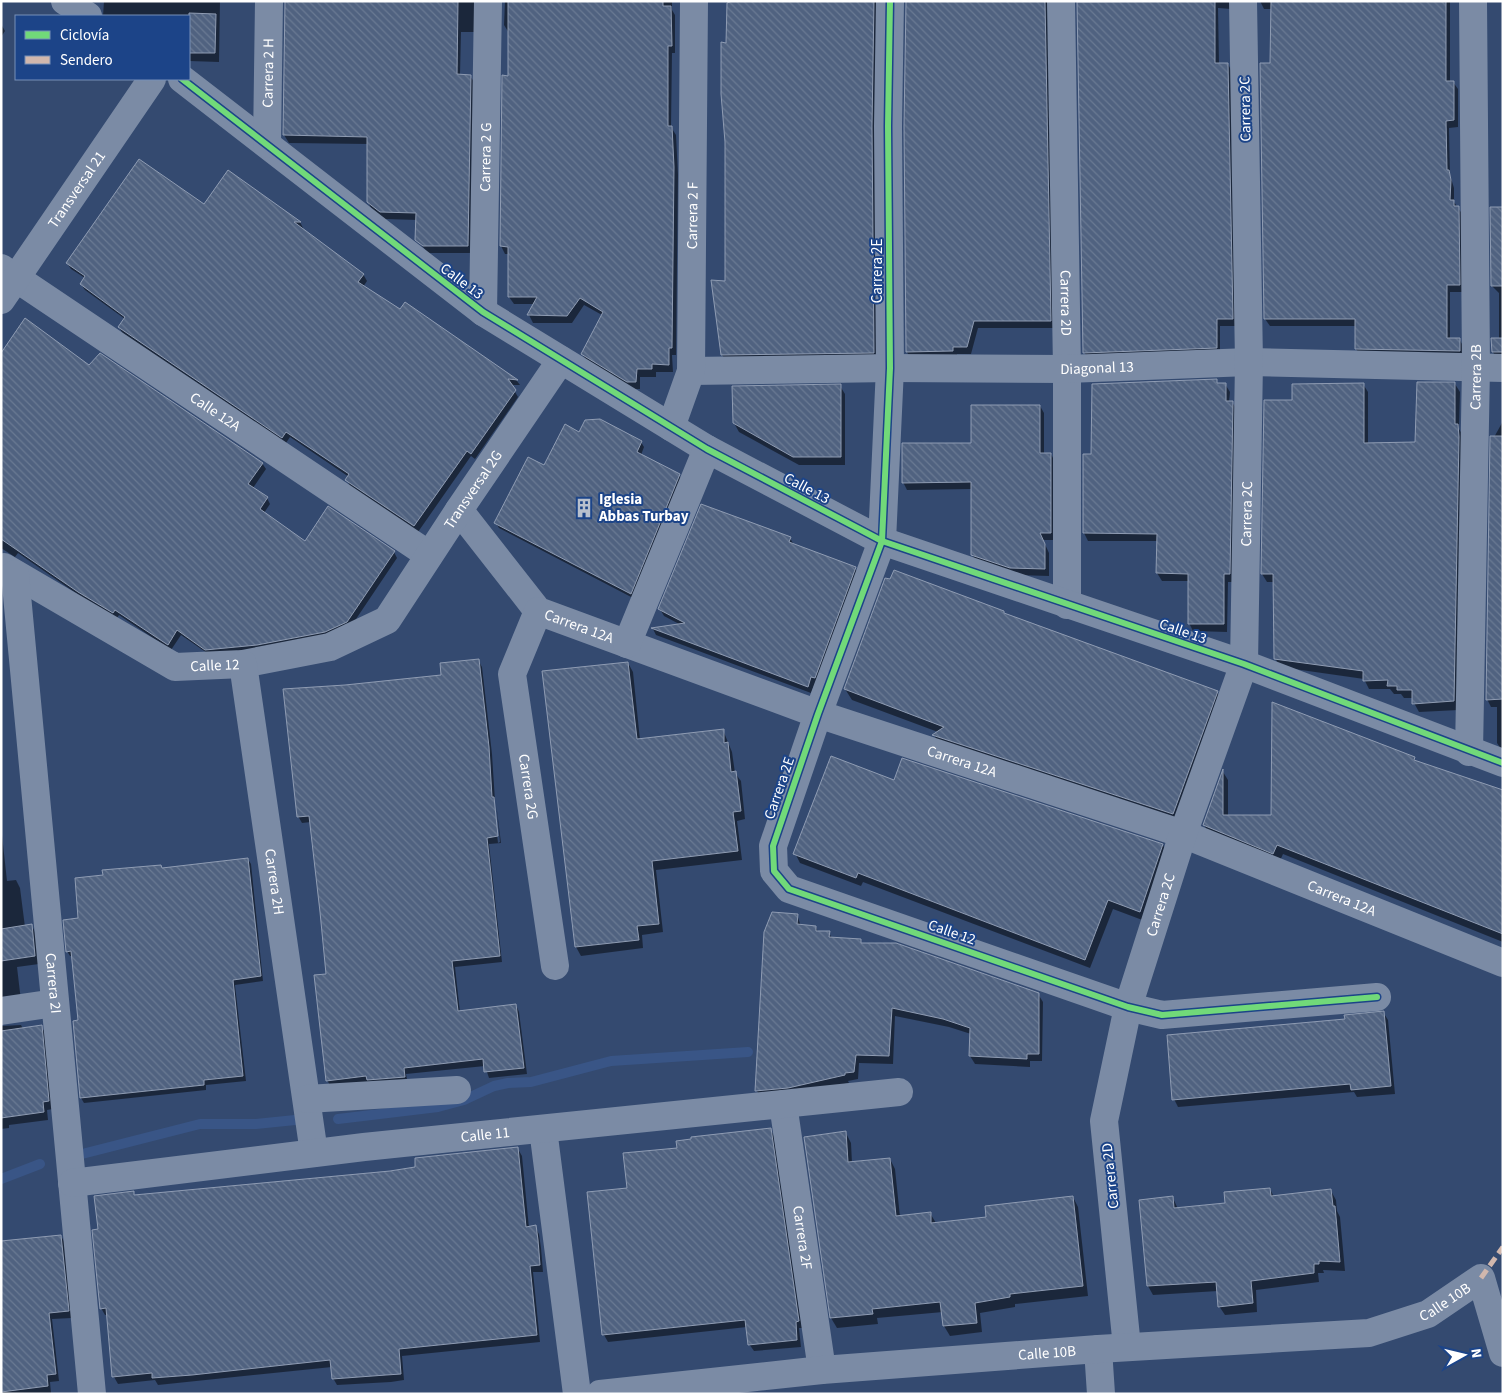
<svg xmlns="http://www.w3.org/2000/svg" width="1504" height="1395" viewBox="0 0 1504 1395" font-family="'Source Sans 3',sans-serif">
	<defs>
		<pattern id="building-back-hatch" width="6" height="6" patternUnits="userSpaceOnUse" patternTransform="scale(1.25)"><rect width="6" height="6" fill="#506280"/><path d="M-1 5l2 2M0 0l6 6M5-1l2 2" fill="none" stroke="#6a7a93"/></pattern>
	</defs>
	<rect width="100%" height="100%" fill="#344a70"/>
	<!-- shadow -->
	<g fill="#0007">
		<polygon points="104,1 220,1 219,62 189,61 189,16 103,16"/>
		<polygon points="286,1 478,1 476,32 461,32 460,75 470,76 475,83 472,253 428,253 417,240 417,220 385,219 372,210 368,202 368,144 289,143 284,135"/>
		<polygon points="505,1 672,1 672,10 675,15 675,53 672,53 671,127 676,135 678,175 676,355 672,355 673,372 656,372 656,377 640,377 640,389 633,389 587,361 582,354 602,315 584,305 572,323 533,323 529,315 535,304 514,304 509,297 510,254 505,254 501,246 504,77 509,77 509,33 504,25"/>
		<polygon points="728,1 880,1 878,360 727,362 722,355 726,282"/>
		<polygon points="907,1 1051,1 1054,328 978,328 971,354 957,354 957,358 911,360 907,352 905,126"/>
		<polygon points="1078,1 1233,1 1231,9 1218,8 1219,64 1228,64 1232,72 1236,326 1220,326 1220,355 1089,360 1084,352"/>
		<polygon points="1260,1 1450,1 1450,82 1453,82 1458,89 1458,127 1449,128 1450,175 1454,188 1454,202 1463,215 1463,292 1450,292 1450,339 1459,339 1464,347 1464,359 1361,356 1356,349 1356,326 1270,326 1265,319 1272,9 1264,9"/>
		<polygon points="1,24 5,31 1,37"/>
		<polygon points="228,172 300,222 303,228 300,228 363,274 367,281 363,287 401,310 405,304 517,381 520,385 511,385 518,397 475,459 471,456 418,532 350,486 347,480 349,477 290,437 286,443 123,334 119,327 125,319 85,290 81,284 85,278 71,269 67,263 204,206"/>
		<polygon points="1503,208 1503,361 1497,360 1493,352 1499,339 1499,293 1492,286"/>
		<polygon points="1,355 89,367 262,463 266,469 253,488 267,498 270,504 264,513 306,543 394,552 397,558 350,628 329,638 210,655 181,635 171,650 119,615 117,618 83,598 18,553 15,557 1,548"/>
		<polygon points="1216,380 1218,384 1225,384 1230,392 1229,402 1232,402 1237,410 1234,582 1228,582 1227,632 1193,631 1189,623 1189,581 1162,581 1157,573 1158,541 1088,541 1084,533 1092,455"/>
		<polygon points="1363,384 1368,392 1368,444 1416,443 1455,384 1460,392 1459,429 1462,434 1459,710 1419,712 1414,703 1414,698 1404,698 1401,694 1394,694 1390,689 1369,689 1364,679 1280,667 1275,658 1275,582 1267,582 1262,574 1294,401"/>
		<polygon points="840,386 845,394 845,465 799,465 739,432 734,423"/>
		<polygon points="1040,406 1044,413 1044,454 1051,454 1055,462 1055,540 1043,540 1049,553 1049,576 1015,575 976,562 972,554 972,489 907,490 903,482"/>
		<polygon points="1503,421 1503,752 1497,743 1497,707 1491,707 1487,699 1492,441"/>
		<polygon points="580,433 641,442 644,447 641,455 679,475 682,480 633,598 499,528 496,523 545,467"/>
		<polygon points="790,538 794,545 855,568 859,575 811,693 656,635 653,629 681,625 664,616 660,609"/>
		<polygon points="1005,615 1217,692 1223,703 1180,825 940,746 934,735 938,732 852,700 845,689"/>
		<polygon points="478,660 482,667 492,754 495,801 493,799 498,843 500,842 496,803 501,843 489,844 502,962 455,967 460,1012 516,1005 519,1012 527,1074 489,1078 485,1066 406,1074 408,1084 331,1087 327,1080 328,975 311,822 302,823 298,816 345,687 442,676"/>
		<polygon points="628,663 633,672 640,740 723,730 732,752 735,773 741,781 745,819 737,821 742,860 656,870 663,932 642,935 643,948 581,956 576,947"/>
		<polygon points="1414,758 1416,762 1503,798 1503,942 1283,854 1279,863 1210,835 1204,825 1223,772 1228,780 1228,816 1272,817"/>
		<polygon points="1,826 7,881 16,880 20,888 25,927 32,926 36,934 39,964 17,967 21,1001 1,1005"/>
		<polygon points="1163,845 1168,855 1145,921 1113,909 1090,968 863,882 861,886 800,863 795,853"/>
		<polygon points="248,859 251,864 263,981 235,985 246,1081 206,1085 206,1090 84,1103 81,1098 80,1021 73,956 70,956 67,951 80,919 162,869"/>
		<polygon points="797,915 801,926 816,927 818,932 829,933 832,938 860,940 862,944 1038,994 1043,1002 1042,1061 1030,1061 1030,1067 975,1064 970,1056 971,1034 949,1027 895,1016 893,1064 859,1063 858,1079 848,1081 849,1083 793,1095 761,1098 757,1091"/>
		<polygon points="1383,1012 1388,1020 1395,1094 1357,1097 1354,1092 1178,1107 1174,1099 1346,1020"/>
		<polygon points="21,1025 23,1029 41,1026 46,1034 53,1109 47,1110 48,1120 9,1125 9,1128 1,1129 1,1026"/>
		<polygon points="770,1129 774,1136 802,1328 799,1328 801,1347 754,1351 749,1344 747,1327 608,1342 604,1335 628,1189 678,1149"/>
		<polygon points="846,1133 851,1143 852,1163 890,1159 895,1169 900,1217 930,1213 936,1223 987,1218 1073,1197 1078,1207 1088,1296 1015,1304 1015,1307 980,1313 982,1332 950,1336 944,1326 943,1312 877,1318 878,1324 837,1328 831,1318 805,1138"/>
		<polygon points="518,1149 522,1156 529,1228 535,1227 539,1234 541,1248 543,1272 533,1272 540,1342 402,1356 404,1380 391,1382 337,1385 333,1378 332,1367 158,1385 155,1380 118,1384 114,1377 107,1315 105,1315 101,1308 99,1231 133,1192 135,1196 390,1172"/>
		<polygon points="1270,1189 1274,1197 1331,1191 1336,1200 1337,1211 1340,1217 1345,1271 1323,1270 1324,1273 1318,1273 1319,1282 1256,1290 1257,1312 1225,1315 1219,1306 1218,1291 1153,1295 1148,1286 1173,1198 1178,1209 1226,1204"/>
		<polygon points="61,1236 65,1243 72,1318 52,1319 59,1381 50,1382 51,1393 1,1394 1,1253"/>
	</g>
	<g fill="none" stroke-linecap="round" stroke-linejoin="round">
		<!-- stream -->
		<g stroke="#395586" stroke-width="10">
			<polyline points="338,1119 438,1107 464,1100 494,1086 508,1083 531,1082 611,1061 748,1052"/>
			<polyline points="82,1154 200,1124 256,1124 295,1120"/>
			<polyline points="1,1179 40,1164"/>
		</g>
	</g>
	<!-- building -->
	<g fill="url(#building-back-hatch)" stroke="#8f9cb3">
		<polygon points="285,1 458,1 457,74 471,75 468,246 423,246 415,240 416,213 380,212 367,202 367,137 283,135"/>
		<polygon points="508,1 663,1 663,6 671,6 672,46 668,46 668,126 672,126 674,167 672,348 669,348 669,365 652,364 652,369 637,369 636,382 627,382 581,354 603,312 580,298 567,316 527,315 537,297 508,297 508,247 500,246 502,75 508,76"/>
		<polygon points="732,1 874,1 872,126 874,353 721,355 711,280 725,281 725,142 721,94 721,42 726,43 727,3"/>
		<polygon points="906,1 1045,1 1051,321 974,321 967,347 953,347 953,351 906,352 904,126"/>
		<polygon points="1215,1 1215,63 1228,63 1233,319 1217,319 1217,348 1083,353 1077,2"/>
		<polygon points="1271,1 1446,1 1446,81 1454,81 1454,120 1446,121 1447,170 1449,170 1451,180 1450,200 1454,200 1454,206 1459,206 1460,285 1447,285 1447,338 1460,338 1460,351 1355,349 1355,319 1264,319 1260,63 1270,63"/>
		<polygon points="189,13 216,14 215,53 189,53"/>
		<polygon points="139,159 204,204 228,170 301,222 294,222 364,274 358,282 400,309 405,302 518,380 508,379 516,390 471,454 467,451 414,526 345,480 349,474 286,432 282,438 118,327 125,317 80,284 85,276 66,263"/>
		<polygon points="1490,207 1503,207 1503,286 1491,286"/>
		<polygon points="25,318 89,365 100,353 263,463 248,484 268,497 260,509 305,541 328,506 395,551 347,622 325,632 257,645 205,650 177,630 168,645 115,610 113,613 78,592 1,539 1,353"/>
		<polygon points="1491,338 1503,338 1503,352 1492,352"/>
		<polygon points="1217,379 1217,383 1226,383 1226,401 1233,401 1230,574 1224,574 1224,624 1188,624 1188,574 1156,573 1157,534 1083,533 1083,454 1091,454 1092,384"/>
		<polygon points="1417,382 1455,382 1455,424 1458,424 1459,437 1454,701 1412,704 1412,690 1397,690 1397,686 1387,686 1388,680 1363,681 1363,671 1274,659 1273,574 1261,574 1264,400 1292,400 1292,384 1364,383 1364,443 1415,442"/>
		<polygon points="841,384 841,457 793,457 733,423 732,386"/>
		<polygon points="971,405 1040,405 1040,453 1051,453 1051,533 1040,533 1045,544 1045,569 1010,568 971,555 971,482 902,483 902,443 971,443"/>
		<polygon points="600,419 642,441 637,452 680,474 631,594 494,523 528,457 544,465 565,424 579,432 585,420"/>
		<polygon points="1490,436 1503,436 1503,699 1486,700"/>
		<polygon points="701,504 791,537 789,542 856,567 815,678 811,677 808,687 651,628 685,623 658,609"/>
		<polygon points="894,570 1004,611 1004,613 1218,691 1173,814 932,735 944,727 844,689 885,578 890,579"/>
		<polygon points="479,659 489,747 492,797 494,797 498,836 487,838 500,956 452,961 458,1011 516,1004 524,1068 484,1072 483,1059 404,1068 405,1077 367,1080 366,1076 326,1081 314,975 326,974 320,912 309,816 297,817 283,689 345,685 441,675 440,663"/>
		<polygon points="628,662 637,739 724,729 724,743 728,742 731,772 736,771 741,811 733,812 738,851 652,861 659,924 637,926 639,940 575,947 542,671"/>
		<polygon points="1272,702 1415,757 1414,760 1503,790 1503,934 1277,845 1273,854 1203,825 1223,769 1223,815 1271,815"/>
		<polygon points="831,756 894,780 902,758 1163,844 1140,912 1108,900 1085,960 858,873 856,878 793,854"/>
		<polygon points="248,858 261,976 233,980 243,1076 204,1080 204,1085 80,1098 73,1021 78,1020 71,951 66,952 63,920 78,918 75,878 103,875 102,870 161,865 162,868"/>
		<polygon points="772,912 798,914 797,924 816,926 816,931 830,931 829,937 861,939 861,943 896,943 1039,993 1039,1054 1027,1054 1027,1059 969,1056 970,1028 943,1019 892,1008 889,1056 856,1055 854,1072 845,1073 845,1075 788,1088 755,1091 764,932"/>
		<polygon points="32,924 35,956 1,961 1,929"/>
		<polygon points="1384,1011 1391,1086 1351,1090 1350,1084 1172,1100 1167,1035 1345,1019 1344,1015"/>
		<polygon points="42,1025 49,1101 43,1102 44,1112 1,1118 1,1031"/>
		<polygon points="771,1128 799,1321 796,1322 797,1340 748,1345 745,1320 602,1335 587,1192 627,1188 623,1153 677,1148 676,1141 691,1139 691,1137"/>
		<polygon points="846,1131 848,1162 890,1158 896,1216 931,1212 931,1223 986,1217 985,1206 1073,1196 1083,1286 1010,1294 1010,1297 975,1303 977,1323 943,1326 940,1302 872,1309 873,1314 830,1318 804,1137"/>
		<polygon points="518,1147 526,1227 536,1225 538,1240 540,1265 530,1266 537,1335 399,1349 401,1374 386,1375 332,1379 330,1360 192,1375 152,1378 152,1373 112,1377 106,1308 100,1309 92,1230 98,1229 94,1196 134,1191 134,1195 390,1171 415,1167 415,1158"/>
		<polygon points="1270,1188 1271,1196 1331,1189 1333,1206 1335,1206 1340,1262 1319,1261 1319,1264 1314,1264 1314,1273 1251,1281 1253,1303 1218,1307 1216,1282 1147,1286 1139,1200 1173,1196 1174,1208 1225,1203 1224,1192"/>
		<polygon points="61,1235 69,1311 49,1313 56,1374 47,1375 48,1386 1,1392 1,1241"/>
	</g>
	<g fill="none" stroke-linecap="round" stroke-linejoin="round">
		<!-- minor -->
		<g stroke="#7b8ba5" stroke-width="28">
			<polyline points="65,1 88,16"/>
			<polyline points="890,1 888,126 890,368 882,541 818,714 773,846 774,871 789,889 1128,1007 1162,1015 1377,997"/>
			<path id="s1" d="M 1061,1 L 1067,369 L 1067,605"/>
			<polyline points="182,79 483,312 707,449 882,541 1244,664 1503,763"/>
			<path id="s2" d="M 267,144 L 269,1"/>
			<path id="s3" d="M 1,268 L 429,555"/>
			<path id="s4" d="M 1,300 L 152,79"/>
			<path id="s5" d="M 483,312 L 488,1"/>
			<path id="s6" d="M 691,371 L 890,368 L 1067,369 L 1249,362 L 1503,368"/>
			<path id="s7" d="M 671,427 L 691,371 L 694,1"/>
			<path id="s8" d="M 459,510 L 538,611 L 818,714 L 1183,834 L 1503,963"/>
			<path id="s9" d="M 4,567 L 175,667 L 243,664 L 330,647 L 387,620 L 459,510 L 561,360"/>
			<path id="s10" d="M 15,574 L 92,1394"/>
			<path id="s11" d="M 538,611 L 512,674 L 555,966"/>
			<polyline points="627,644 707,449"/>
			<path id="s12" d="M 243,664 L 314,1153"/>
			<path id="s13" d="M 1469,752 L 1476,367 L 1473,1"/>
			<polyline points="1,1011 55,1003"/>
			<polyline points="307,1099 457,1090"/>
			<path id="s14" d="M 783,1104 L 822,1370"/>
			<polyline points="543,1129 577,1394"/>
			<path id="s15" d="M 72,1183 L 364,1147 L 899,1092"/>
			<path id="s16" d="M 1127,1347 L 1104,1121 L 1128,1007 L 1183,834 L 1244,664 L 1249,362 L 1243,1"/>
			<polyline points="1098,1349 1101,1394"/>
			<path id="s17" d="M 600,1394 L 822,1370 L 1098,1349 L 1369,1333 L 1428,1314 L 1481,1278 L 1503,1353"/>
		</g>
		<!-- quiet -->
		<polyline stroke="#d1b7ad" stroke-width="5" stroke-dasharray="10 5" stroke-linecap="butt" points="1481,1278 1503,1247"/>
		<defs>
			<g id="cycleway">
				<polyline points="890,1 888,126 890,368 882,541 818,714 773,846 774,871 789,889 1128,1007 1162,1015 1377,997"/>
				<polyline points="182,79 483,312 707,449 882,541 1244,664 1503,763"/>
			</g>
		</defs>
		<!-- cycleway casing -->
		<use href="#cycleway" stroke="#1c4488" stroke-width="9"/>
		<!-- cycleway -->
		<use href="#cycleway" stroke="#71d979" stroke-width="6"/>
	</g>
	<!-- icons -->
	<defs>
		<symbol id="building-bare" viewBox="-9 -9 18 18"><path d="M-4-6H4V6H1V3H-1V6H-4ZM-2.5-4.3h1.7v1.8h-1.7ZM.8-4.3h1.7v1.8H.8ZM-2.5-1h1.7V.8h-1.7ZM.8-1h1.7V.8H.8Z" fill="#b8c0cd" stroke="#1c4488" stroke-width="2.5" paint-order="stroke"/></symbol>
	</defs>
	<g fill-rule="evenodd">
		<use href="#building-bare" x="570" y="494" width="28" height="28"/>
	</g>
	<g text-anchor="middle" stroke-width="4" stroke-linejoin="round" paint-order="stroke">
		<!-- street labels -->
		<g font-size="15" fill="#fff" stroke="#1c4488">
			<text dy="5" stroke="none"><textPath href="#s2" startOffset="71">Carrera 2 H</textPath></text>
			<text transform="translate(1245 109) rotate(-91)" y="5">Carrera 2C</text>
			<text dy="5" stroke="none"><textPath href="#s5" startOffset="155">Carrera 2 G</textPath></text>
			<text dy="5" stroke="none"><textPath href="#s4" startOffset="134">Transversal 21</textPath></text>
			<text dy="5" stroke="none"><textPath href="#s7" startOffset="215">Carrera 2 F</textPath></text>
			<text transform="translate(877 271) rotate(-90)" y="5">Carrera 2E</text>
			<text transform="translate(462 281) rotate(37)" y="5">Calle 13</text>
			<text dy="5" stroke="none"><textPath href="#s1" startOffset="302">Carrera 2D</textPath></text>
			<text dy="5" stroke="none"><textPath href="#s6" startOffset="406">Diagonal 13</textPath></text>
			<text dy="5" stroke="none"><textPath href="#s13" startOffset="375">Carrera 2B</textPath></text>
			<text dy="5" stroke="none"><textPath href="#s3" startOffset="258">Calle 12A</textPath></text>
			<text transform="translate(807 488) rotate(28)" y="5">Calle 13</text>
			<text dy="5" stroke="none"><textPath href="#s9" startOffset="574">Transversal 2G</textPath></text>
			<text dy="5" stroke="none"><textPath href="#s16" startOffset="856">Carrera 2C</textPath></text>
			<text dy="5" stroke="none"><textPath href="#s8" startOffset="172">Carrera 12A</textPath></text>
			<text transform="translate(1183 631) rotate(19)" y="5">Calle 13</text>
			<text dy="5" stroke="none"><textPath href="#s9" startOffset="238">Calle 12</textPath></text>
			<text dy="5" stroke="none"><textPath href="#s8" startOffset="578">Carrera 12A</textPath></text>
			<text dy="5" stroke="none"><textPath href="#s11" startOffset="182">Carrera 2G</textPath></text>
			<text transform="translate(779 788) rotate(-71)" y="5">Carrera 2E</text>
			<text dy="5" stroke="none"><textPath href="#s12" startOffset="220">Carrera 2H</textPath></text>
			<text dy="5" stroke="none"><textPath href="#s8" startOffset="982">Carrera 12A</textPath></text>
			<text dy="5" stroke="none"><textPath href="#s16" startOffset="451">Carrera 2C</textPath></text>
			<text transform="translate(952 932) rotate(19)" y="5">Calle 12</text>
			<text dy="5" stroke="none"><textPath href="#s10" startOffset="411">Carrera 2I</textPath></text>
			<text dy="5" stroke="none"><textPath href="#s15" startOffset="416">Calle 11</textPath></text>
			<text transform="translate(1110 1176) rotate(-96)" y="5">Carrera 2D</text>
			<text dy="5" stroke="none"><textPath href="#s14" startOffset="135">Carrera 2F</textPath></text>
			<text dy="5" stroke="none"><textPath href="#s17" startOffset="854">Calle 10B</textPath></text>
			<text dy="5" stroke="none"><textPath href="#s17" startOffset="449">Calle 10B</textPath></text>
		</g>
		<!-- poi labels -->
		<g font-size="15" font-weight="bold" fill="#fff" stroke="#1c4488" text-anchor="start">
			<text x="599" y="504">Iglesia<tspan x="599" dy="17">Abbas Turbay</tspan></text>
		</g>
	</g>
	<!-- border -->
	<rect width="1504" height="1395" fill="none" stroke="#ffffff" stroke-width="5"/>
	<!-- legend -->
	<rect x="15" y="15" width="175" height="65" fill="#1c4488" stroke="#778fb8"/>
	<rect x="25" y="31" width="25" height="8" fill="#71d979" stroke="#778fb8"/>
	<text x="60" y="40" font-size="15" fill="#ffffff">Ciclovía</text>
	<rect x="25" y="56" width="25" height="8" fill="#d1b7ad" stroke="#778fb8"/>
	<text x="60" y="65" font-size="15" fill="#ffffff">Sendero</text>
	<!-- north arrow -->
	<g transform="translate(1464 1355) rotate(82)" stroke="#1c4488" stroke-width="4" paint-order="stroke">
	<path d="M0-4L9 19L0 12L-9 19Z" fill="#ffffff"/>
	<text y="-8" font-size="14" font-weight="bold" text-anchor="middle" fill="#ffffff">N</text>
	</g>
</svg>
